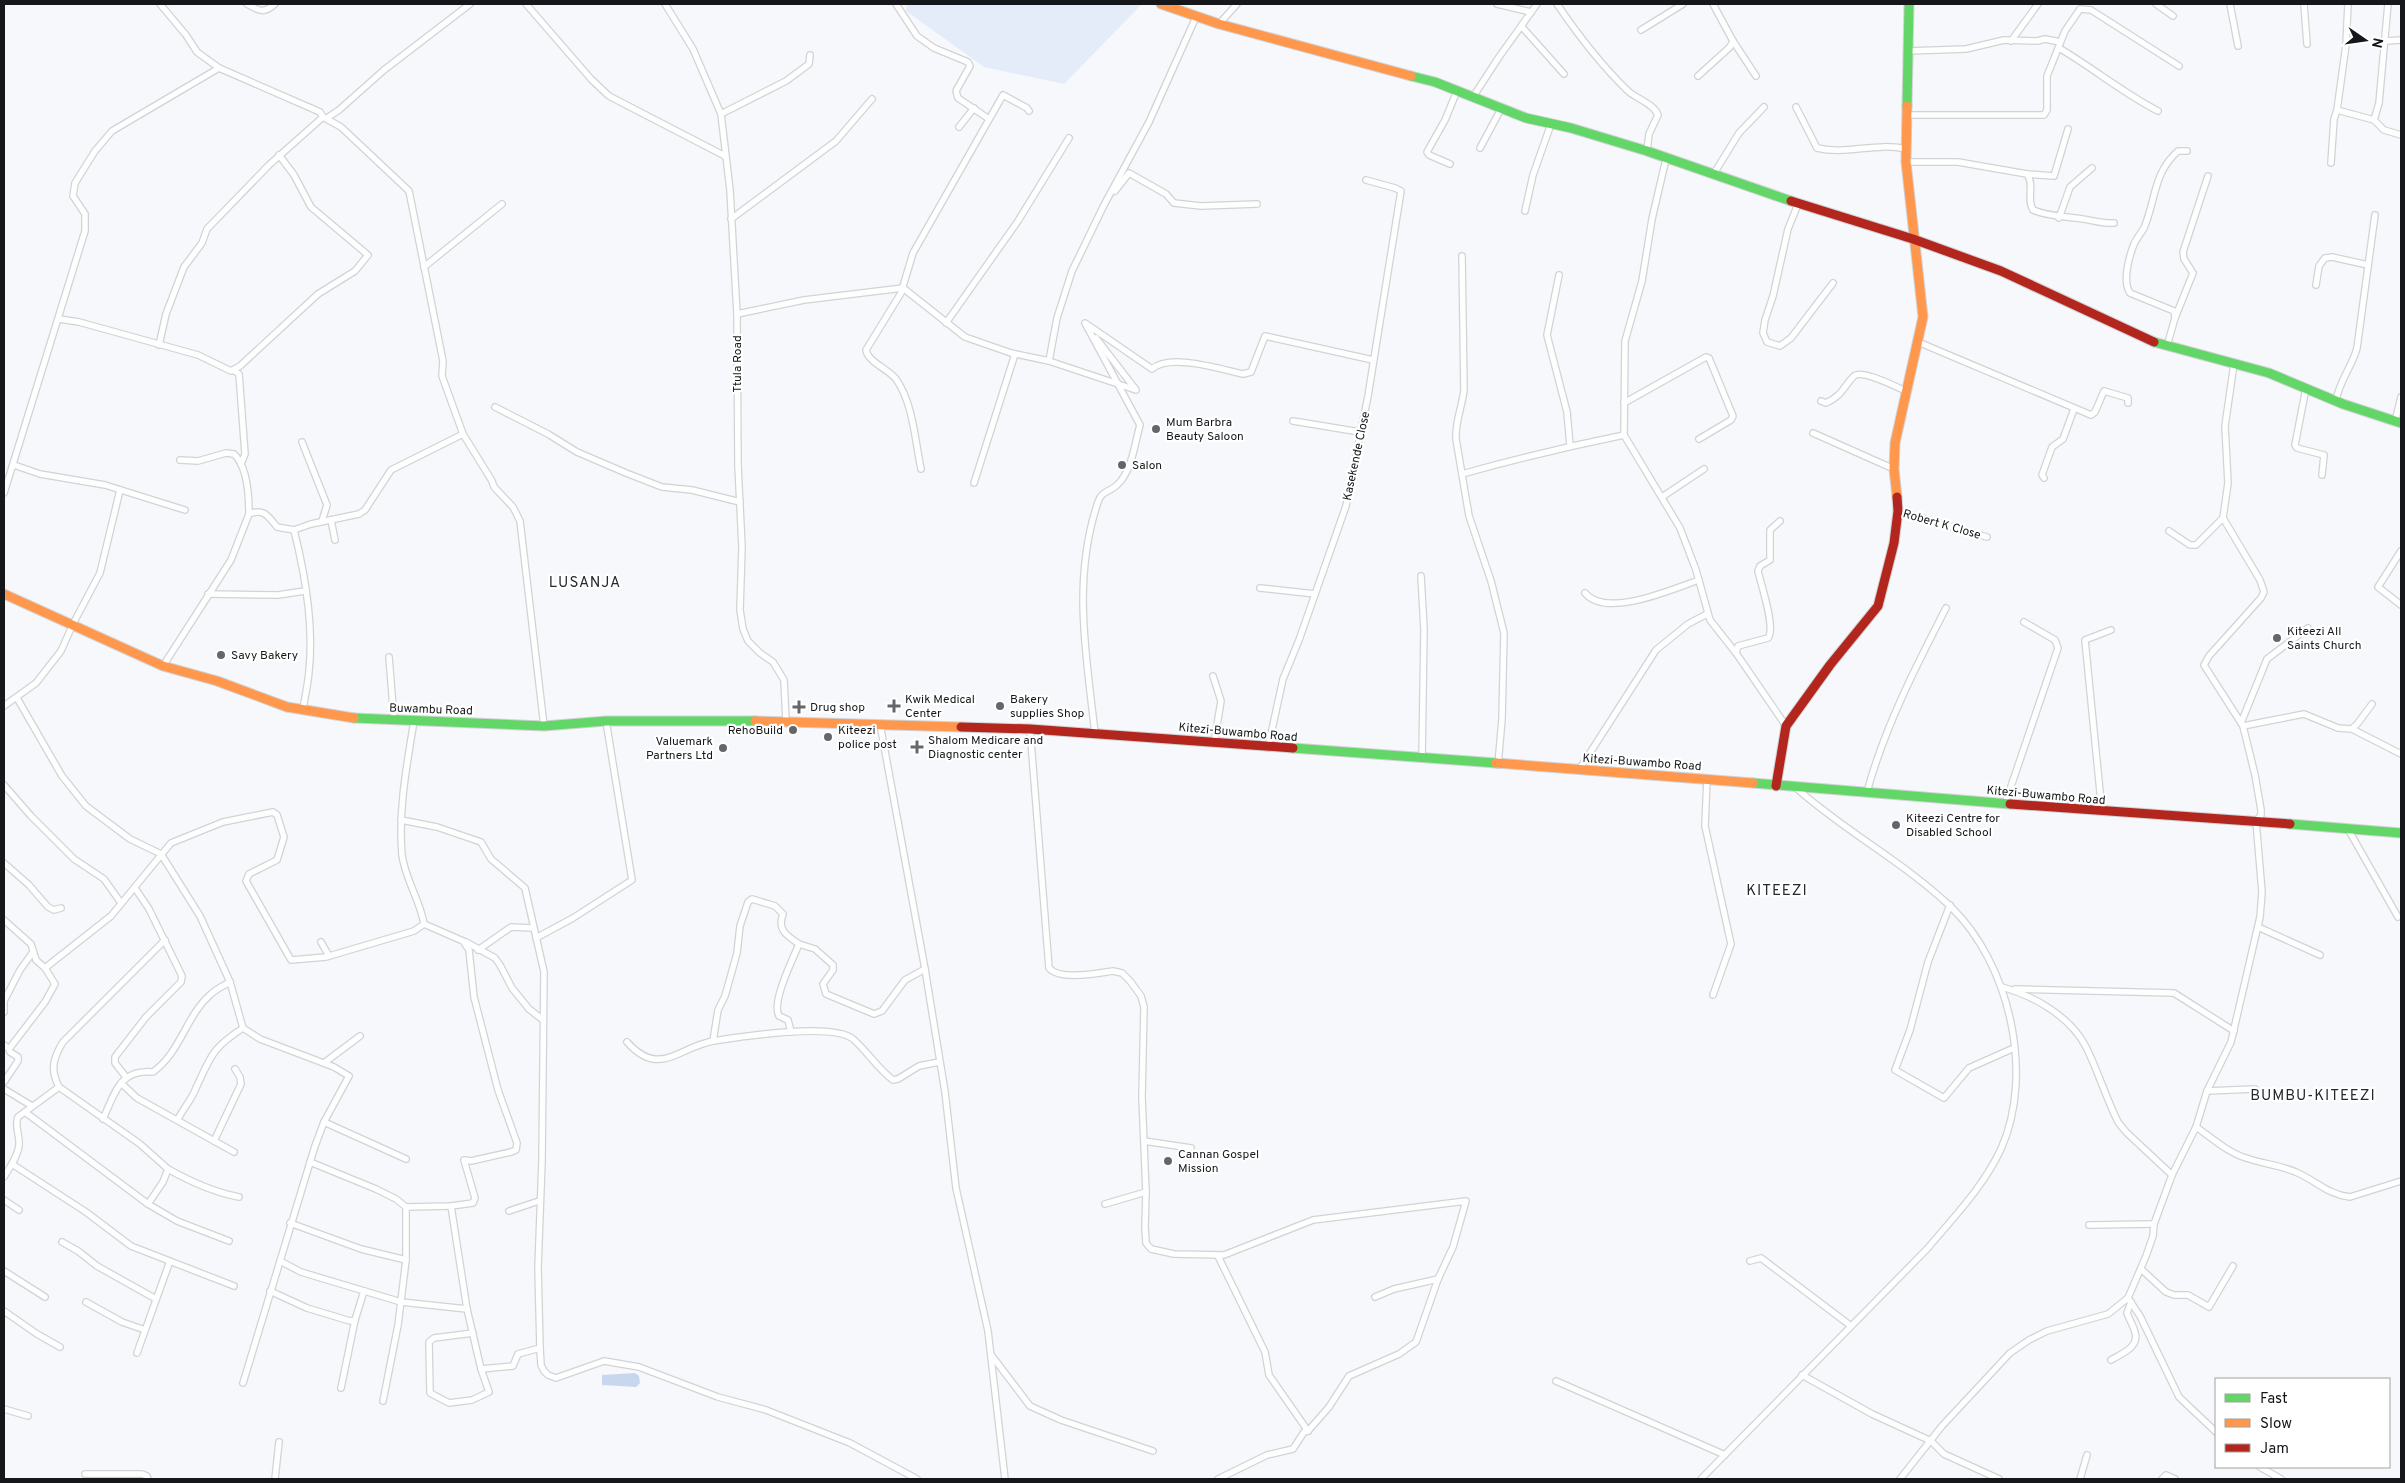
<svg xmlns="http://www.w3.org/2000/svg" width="2405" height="1483" viewBox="0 0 2405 1483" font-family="Overpass,sans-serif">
	<rect width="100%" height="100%" fill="#f6f8fb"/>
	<!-- green -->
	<polygon fill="#e4ecfa" points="908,4 1142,4 1064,84 984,67 906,11"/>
	<!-- water -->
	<polygon fill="#c8d6ee" points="635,1373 639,1376 640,1383 636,1387 602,1385 602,1375"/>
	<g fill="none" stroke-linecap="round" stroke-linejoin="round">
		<defs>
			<g id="street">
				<polyline points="160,4 186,35 197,52 219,68 320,112 323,117 341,127 409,191 443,361 442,376 463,434"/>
				<path d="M 247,4 C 259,11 264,14 275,4"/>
				<polyline points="526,4 591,79 609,96 725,156"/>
				<polyline points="665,4 693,49 721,114 730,190 737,314 738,466 742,547 740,610 743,629 748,641 760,653 773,662 784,680 786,721"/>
				<polyline points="896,4 917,36 934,48 968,62 970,66 956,91 958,98 989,119"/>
				<polyline points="1497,4 1531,12"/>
				<path d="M 1557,4 C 1578,35 1601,65 1628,91 C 1637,99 1654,104 1658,115 L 1649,134 L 1647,151"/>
				<polyline points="2156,4 2173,16"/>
				<polyline points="2230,4 2238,46"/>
				<polyline points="2304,4 2307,44"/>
				<polyline points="2348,4 2346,45 2337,110 2374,120 2384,130 2401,135"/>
				<polyline points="1219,24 1237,4"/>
				<polyline points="1522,27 1564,74"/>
				<polyline points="1641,30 1683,4"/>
				<polyline points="1733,41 1756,76"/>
				<polyline points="2011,41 2038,4"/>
				<polyline points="2386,41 2401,40"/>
				<path d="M 2059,48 C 2093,68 2123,93 2158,111"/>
				<polyline points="1908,51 1966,49 2004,40 2037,41 2045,39 2060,42"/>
				<polyline points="1698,76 1730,47 1733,41 1713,4"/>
				<polyline points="1473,97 1499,57 1537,4"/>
				<path d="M 1796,107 L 1817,148 C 1846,155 1876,142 1906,149"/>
				<polyline points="721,114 786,81 809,64 810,55"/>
				<polyline points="1906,115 2044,115 2047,110 2047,76 2065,31 2080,9 2091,10 2179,66"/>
				<polyline points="327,118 339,110 384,70 470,4"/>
				<polyline points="2374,120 2379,103 2388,4"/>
				<polyline points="959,127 974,108"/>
				<polyline points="1480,148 1501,109"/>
				<polyline points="1666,159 1652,219 1642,281 1625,341 1624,435 1680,528 1696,570 1710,620 1736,653 1786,726"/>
				<path d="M 1906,162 L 1958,162 L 2027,174 C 2035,185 2026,199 2033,210 C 2047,216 2060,216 2075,218 C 2089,219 2101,224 2114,223"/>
				<polyline points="2331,163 2334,119 2337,110"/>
				<polyline points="1450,164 1429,155 1427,152 1445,120 1457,91"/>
				<polyline points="2027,174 2054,176 2068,129"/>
				<polyline points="1713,175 1739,133 1764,107"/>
				<polyline points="1115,191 1129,173 1166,194 1174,203 1201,206 1257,204"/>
				<polyline points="1798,204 1788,229 1773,296 1765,320 1763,333 1767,342 1780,346 1791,338 1833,283"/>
				<polyline points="1525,211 1533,175 1551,124"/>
				<polyline points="2059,218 2070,187 2092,168"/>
				<polyline points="731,219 836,141 872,99"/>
				<path d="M 1462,256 L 1464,390 C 1462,407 1455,422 1456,439 L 1469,516 L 1491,581 L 1504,633 L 1502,719 L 1498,765"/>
				<polyline points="424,267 502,204"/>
				<polyline points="1559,275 1547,335 1567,412 1570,446"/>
				<polyline points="2316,285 2319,266 2325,258 2332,257 2368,265"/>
				<polyline points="737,314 804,300 903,288 965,337 1011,353 1049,361 1136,390 1096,338"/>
				<polyline points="2175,318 2193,273 2184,259 2183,252 2208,176"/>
				<polyline points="59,319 79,322 198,355 231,371 240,366 318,294 355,271 368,255 311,207 294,175 279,155"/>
				<polyline points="946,323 1018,221 1069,138"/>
				<polyline points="1918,342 2091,415 2095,412 2104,391 2128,398 2128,403"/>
				<polyline points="159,345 166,314 184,267 202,243 207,229 269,165 323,117"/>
				<path d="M 2167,346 L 2175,318 L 2174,311 L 2130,293 C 2122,281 2129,257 2134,244 C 2137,238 2141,233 2144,228 C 2156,200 2153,173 2178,151 L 2187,151"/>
				<polyline points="1049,361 1057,318 1072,271 1104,205 1149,122 1196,17"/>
				<polyline points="233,370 239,374 245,454 241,464"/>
				<polyline points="2306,388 2295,445 2297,448 2324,455 2322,475"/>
				<path d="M 1821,401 L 1826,403 C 1843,395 1843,387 1854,376 C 1862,369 1896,387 1906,391"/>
				<path d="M 2336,401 C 2339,381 2352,367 2357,348 L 2375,215"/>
				<polyline points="1624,403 1706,357 1709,358 1733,416 1731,420 1699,439"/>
				<polyline points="495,407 548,434 577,452 626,473 662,487 692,490 740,502"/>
				<polyline points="1293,421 1360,432"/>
				<polyline points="2395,422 2401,397"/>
				<polyline points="1813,433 1894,469"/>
				<polyline points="302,442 327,505 322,521"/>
				<path d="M 180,460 L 198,461 L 226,453 L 234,454 C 248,467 249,497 249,514"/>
				<polyline points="12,468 14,465 40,474 105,485 185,510"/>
				<path d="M 921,469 C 915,440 913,403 896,379 C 888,369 868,362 866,350 L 901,293 L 913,253 L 1003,95 L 1027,108 L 1029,111"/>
				<path d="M 1462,474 C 1516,459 1570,446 1624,435"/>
				<polyline points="2044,478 2042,475 2052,447 2063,439 2074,409"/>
				<polyline points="974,483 1015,354"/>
				<polyline points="4,493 85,231 85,214 73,196 75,183 95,151 112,131 219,68"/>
				<polyline points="1662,497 1704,469"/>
				<polyline points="1898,511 1987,537"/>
				<polyline points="331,520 335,540"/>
				<path d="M 294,530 C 305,574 314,625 309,671 C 308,684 305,697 303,709"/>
				<polyline points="2169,531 2190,545 2196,545 2223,518"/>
				<polyline points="2401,551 2378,587 2401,605"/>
				<polyline points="1421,576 1424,629 1422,759"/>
				<polyline points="1260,588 1315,594"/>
				<path d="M 1585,593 C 1606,619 1672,589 1699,580"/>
				<polyline points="208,594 278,595 305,591"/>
				<path d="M 1736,653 L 1738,646 L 1768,638 C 1776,628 1761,585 1758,571 L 1760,566 L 1770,560 L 1770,530 L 1780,521"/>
				<polyline points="389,657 394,720"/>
				<path d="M 163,666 L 231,560 L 249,514 C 264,508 268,516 277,527 L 294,530 L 311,524 L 359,514 L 365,510 L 391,470 L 463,434 L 492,481 L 494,487 L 513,507 L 520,521 L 544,726"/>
				<polyline points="1213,676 1221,701 1214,743"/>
				<polyline points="17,698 62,776 86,806 130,839 161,854 200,916 230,982 243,1028 260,1039 334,1067 349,1076 324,1122 315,1146 243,1383"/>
				<polyline points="4,706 36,683 61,651 73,624 100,573 120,490"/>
				<polyline points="2241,723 2267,659 2308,628"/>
				<polyline points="880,724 925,969 945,1092 956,1188 988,1331 1005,1479"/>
				<polyline points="2243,726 2304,714 2338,728 2352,729 2358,723 2372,704"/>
				<path d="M 1030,729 L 1049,968 C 1060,981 1098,973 1113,971 L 1122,973 L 1130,981 L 1141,996 L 1144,1007 L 1142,1097 L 1146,1192 L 1145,1227 L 1146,1243 L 1151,1249 L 1174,1254 L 1224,1255 L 1313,1220 L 1466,1201 L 1453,1247 L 1438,1279 L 1416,1342 L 1399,1354 L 1349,1376 L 1329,1407 L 1308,1431"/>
				<polyline points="2352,729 2401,754"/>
				<path d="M 1095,733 C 1086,654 1072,579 1098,502 C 1101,491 1110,492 1117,485 C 1132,472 1135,442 1140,425 L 1085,323 L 1152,369 C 1170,353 1220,369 1243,374 L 1251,372 L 1265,336 L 1373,360"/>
				<polyline points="1268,748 1283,679 1299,640 1346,506 1368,396 1401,191 1395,188 1366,180"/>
				<polyline points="1579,770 1656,650 1688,624 1707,614"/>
				<polyline points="1707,779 1705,826 1731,944 1713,995"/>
				<polyline points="4,785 31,816 74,859 104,879 121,903"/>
				<path d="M 1867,792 C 1884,729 1916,666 1946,608"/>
				<polyline points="2005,804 2058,648 2055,640 2024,622"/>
				<polyline points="2102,812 2085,640 2111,630"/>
				<polyline points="401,820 437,827 481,842 491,859 525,888 544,972 542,1161 538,1268 540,1348 541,1365 544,1371 548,1375 556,1378 604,1361 639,1367 718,1397 766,1410 850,1443 917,1479"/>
				<polyline points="2348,829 2398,917"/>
				<polyline points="4,863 29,885 48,907 54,910 61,908"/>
				<polyline points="1950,905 1928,962 1910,1030 1895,1070 1944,1098 1969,1068 2014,1048"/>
				<polyline points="4,920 31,944 36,960 45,968 55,984 45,1002 9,1049"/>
				<polyline points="2258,927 2320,955"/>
				<polyline points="536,938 573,918 632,880 606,721"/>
				<polyline points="321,942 329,956"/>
				<polyline points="466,942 495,958 500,965 512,988 529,1009 543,1020"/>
				<polyline points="799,944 815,949 833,965 833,970 823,984 826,994 874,1014 882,1011 905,980 925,969"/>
				<polyline points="478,950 511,927 533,928"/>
				<path d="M 45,968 L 111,916 L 171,843 L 223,822 L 273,812 L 277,815 L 284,837 L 277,860 L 249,874 L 246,881 L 291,960 L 326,957 L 414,931 L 424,924 C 420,900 405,879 402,855 C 398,810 407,764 414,721"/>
				<path d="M 2002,987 C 2034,996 2070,1016 2086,1047 C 2098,1071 2106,1098 2118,1122 L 2126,1132 L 2172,1175"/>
				<polyline points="2015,989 2174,993 2234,1031"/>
				<polyline points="4,1001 20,970 33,952"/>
				<polyline points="4,1002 4,1012"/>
				<path d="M 713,1041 L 718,1010 L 725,996 L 737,953 L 740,926 L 748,902 L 752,899 L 775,906 L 783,914 C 777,930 786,935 799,944 C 793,959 771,1002 779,1016 L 788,1020 L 791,1032"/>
				<path d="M 627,1042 C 659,1078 677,1048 713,1041 C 740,1037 832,1022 853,1039 C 867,1051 878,1069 893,1080 L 898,1079 L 919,1066 L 939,1062"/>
				<polyline points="4,1045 9,1049 10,1052 18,1057 18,1061 4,1082"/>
				<polyline points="324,1063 360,1036"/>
				<polyline points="126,1077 115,1063 115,1057 146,1017 181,982 182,976 149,909 135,888"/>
				<polyline points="121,1083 137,1098 234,1152"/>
				<polyline points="4,1089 32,1106"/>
				<polyline points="2207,1091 2255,1089"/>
				<polyline points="25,1112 148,1204 177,1221 229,1241"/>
				<path d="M 103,1119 C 115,1093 119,1069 153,1072 C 180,1053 186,1016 210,995 C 216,989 223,986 230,982"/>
				<path d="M 178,1119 C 183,1109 192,1099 196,1088 C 211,1056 212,1048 243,1028"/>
				<polyline points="324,1122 406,1159"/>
				<path d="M 2196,1127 C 2212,1138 2227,1152 2246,1158 C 2263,1164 2281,1165 2298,1173 C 2316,1181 2329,1195 2350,1197 L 2401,1181"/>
				<polyline points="214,1141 241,1084 240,1077 235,1069"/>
				<polyline points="1144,1141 1191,1148"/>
				<polyline points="310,1162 376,1189 396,1199 406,1207 406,1260 398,1325 383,1401"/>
				<polyline points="12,1164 86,1212 131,1246 234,1286"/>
				<path d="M 168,1169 C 191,1182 213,1192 239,1197"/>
				<path d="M 4,1177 C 10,1167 18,1156 19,1145 C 20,1135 14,1126 18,1117 L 59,1087"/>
				<polyline points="4,1200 19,1210"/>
				<path d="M 148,1204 L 163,1182 L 168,1169 L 140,1144 L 59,1087 C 50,1070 53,1058 63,1042 L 165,940"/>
				<polyline points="1105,1204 1146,1192"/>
				<polyline points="451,1206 467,1309 481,1369 513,1366 518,1354 540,1348"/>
				<polyline points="406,1207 451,1206 473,1203 475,1198 464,1160 471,1161 511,1152 516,1150 517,1143 498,1090 474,997 469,950 463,941 424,924"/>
				<polyline points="509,1211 539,1201"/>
				<polyline points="290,1223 361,1249 406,1260"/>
				<polyline points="2089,1225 2154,1224"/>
				<polyline points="62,1242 78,1251 97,1266 156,1299"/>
				<polyline points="280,1261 301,1272 401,1302 467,1309"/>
				<polyline points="1750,1261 1761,1258 1851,1326"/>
				<polyline points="2141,1269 2166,1292 2174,1295 2188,1295 2209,1307 2233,1266"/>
				<polyline points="4,1271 45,1297"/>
				<polyline points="270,1291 307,1308 350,1321 355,1320 364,1291"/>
				<polyline points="1375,1297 1394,1289 1438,1279"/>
				<polyline points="2128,1298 2140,1316 2179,1397 2216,1432"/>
				<polyline points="86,1302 122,1322 145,1330"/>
				<polyline points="4,1311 37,1334 60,1347"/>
				<polyline points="473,1333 434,1338 429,1342 430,1393 449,1403 472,1400 489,1392 481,1369"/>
				<polyline points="137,1353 170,1261"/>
				<polyline points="992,1356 1030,1406 1061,1420 1153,1451"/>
				<path d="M 2111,1360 C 2121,1354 2140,1347 2135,1332 C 2133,1325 2129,1319 2127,1313 L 2131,1302"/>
				<polyline points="1802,1375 1872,1414 1931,1441 1944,1454 1999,1479"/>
				<polyline points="1556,1381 1725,1455"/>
				<polyline points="341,1388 355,1320"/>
				<polyline points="4,1409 28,1416"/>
				<polyline points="2260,1467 2281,1479"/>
				<polyline points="85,1474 142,1474 147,1476 148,1479"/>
				<polyline points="275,1479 279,1442"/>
				<polyline points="1218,1479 1267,1455 1293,1449 1304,1432 1308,1431 1269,1375 1265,1352 1218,1256"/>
				<path d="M 1701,1479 L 1927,1249 C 1953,1218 1984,1186 2001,1149 C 2035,1073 2009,963 1951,907 C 1904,862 1844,831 1795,787"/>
				<polyline points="1900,1479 1942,1426 2010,1353 2029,1340 2047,1331 2108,1314 2128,1298 2146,1256 2153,1236 2154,1224 2172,1175 2196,1127 2207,1091 2231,1042 2260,917 2262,892 2256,821 2261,815 2261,810 2255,775 2243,726 2204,665 2209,656 2261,598 2264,592 2260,580 2223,518 2228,483 2225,426 2234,364"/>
				<polyline points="2080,1479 2087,1455"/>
				<polyline points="2162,1479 2166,1475 2175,1479"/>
			</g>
			<g id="fast">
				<polyline points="1411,76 1435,82 1526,118 1571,128 1647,151 1791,201"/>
				<polyline points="1907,106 1909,4"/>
				<polyline points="2154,342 2269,373 2343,404 2401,423"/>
				<polyline points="354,718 544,726 606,721 755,721"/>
				<polyline points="1293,748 1496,763"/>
				<polyline points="1753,783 2010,804"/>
				<polyline points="2290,824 2401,833"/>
			</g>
			<g id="slow">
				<polyline points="1161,4 1219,24 1411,76"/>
				<polyline points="1897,497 1894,469 1895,443 1923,317 1906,162 1907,106"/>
				<polyline points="4,594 163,666 217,681 287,707 354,718"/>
				<polyline points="755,721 961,727"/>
				<polyline points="1496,763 1753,783"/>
			</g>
			<g id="jam">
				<polyline points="1791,201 1913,239 2001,271 2154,342"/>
				<polyline points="961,727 1030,729 1293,748"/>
				<polyline points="1776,786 1786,726 1830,665 1878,606 1894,543 1898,511 1897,497"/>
				<polyline points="2010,804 2290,824"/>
			</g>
		</defs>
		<!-- street casing -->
		<use href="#street" stroke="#d1d3d6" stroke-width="8"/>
		<!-- fast casing -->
		<use href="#fast" stroke="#d1d3d6" stroke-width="11"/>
		<!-- slow casing -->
		<use href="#slow" stroke="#d1d3d6" stroke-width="11"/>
		<!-- jam casing -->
		<use href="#jam" stroke="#d1d3d6" stroke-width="11"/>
		<!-- street -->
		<use href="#street" stroke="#fefefe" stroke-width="5.5"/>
		<!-- fast -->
		<use href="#fast" stroke="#63d668" stroke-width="9"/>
		<!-- slow -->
		<use href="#slow" stroke="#ff974d" stroke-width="9"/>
		<!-- jam -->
		<use href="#jam" stroke="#b3261e" stroke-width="9"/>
	</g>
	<!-- markers -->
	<g fill="#646669" stroke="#fff" stroke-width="2">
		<circle cx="1156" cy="429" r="5"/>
		<circle cx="1122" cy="465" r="5"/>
		<circle cx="2277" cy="638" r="5"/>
		<circle cx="221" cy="655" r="5"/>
		<path d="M891.5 698.5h5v5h5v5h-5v5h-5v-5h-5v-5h5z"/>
		<circle cx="1000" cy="706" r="5"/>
		<path d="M796.5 699.5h5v5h5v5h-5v5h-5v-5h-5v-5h5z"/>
		<circle cx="793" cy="730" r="5"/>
		<circle cx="828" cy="737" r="5"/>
		<path d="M914.5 739.5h5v5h5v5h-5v5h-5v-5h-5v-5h5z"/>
		<circle cx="723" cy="748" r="5"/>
		<circle cx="1896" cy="825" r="5"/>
		<circle cx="1168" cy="1161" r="5"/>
	</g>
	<g text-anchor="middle" stroke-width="4.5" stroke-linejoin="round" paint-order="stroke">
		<!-- street labels -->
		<g font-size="12" fill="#15171a" stroke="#fff">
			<text transform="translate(737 364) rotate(-90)" y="4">Ttula Road</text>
			<text transform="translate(1356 456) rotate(-78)" y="4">Kasekende Close</text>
			<text transform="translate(1942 524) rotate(16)" y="4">Robert K Close</text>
			<text transform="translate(431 709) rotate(2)" y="4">Buwambu Road</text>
			<text transform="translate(1238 732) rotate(5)" y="4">Kitezi-Buwambo Road</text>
			<text transform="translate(1642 762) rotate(4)" y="4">Kitezi-Buwambo Road</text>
			<text transform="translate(2046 795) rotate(5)" y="4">Kitezi-Buwambo Road</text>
		</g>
		<!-- poi labels -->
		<g font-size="12" fill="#15171a" stroke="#fff" text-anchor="start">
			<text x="1166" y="426">Mum Barbra<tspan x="1166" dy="14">Beauty Saloon</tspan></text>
			<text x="1132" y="469">Salon</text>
			<text x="2287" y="635">Kiteezi All<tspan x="2287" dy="14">Saints Church</tspan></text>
			<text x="231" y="659">Savy Bakery</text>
			<text x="905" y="703">Kwik Medical<tspan x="905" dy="14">Center</tspan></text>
			<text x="1010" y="703">Bakery<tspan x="1010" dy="14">supplies Shop</tspan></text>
			<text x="810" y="711">Drug shop</text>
			<text x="783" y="734" text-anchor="end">RehoBuild</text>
			<text x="838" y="734">Kiteezi<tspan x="838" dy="14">police post</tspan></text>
			<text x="928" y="744">Shalom Medicare and<tspan x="928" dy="14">Diagnostic center</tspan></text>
			<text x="713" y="745" text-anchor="end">Valuemark<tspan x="713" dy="14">Partners Ltd</tspan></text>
			<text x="1906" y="822">Kiteezi Centre for<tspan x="1906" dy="14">Disabled School</tspan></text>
			<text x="1178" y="1158">Cannan Gospel<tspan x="1178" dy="14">Mission</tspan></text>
		</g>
		<!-- quarter labels -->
		<g font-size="15" letter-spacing="1" fill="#262a30" stroke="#fff">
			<text x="585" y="587">LUSANJA</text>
			<text x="1777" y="895">KITEEZI</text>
			<text x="2313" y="1100">BUMBU-KITEEZI</text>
		</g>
	</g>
	<!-- border -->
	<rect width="2405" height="1483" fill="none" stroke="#15171a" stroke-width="10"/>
	<!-- legend -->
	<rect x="2215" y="1378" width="175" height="90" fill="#ffffff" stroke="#a1a2a3"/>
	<rect x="2225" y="1394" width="25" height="8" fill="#63d668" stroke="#a1a2a3"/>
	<text x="2260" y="1403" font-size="15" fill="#15171a">Fast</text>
	<rect x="2225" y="1419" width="25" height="8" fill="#ff974d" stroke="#a1a2a3"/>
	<text x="2260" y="1428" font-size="15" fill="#15171a">Slow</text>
	<rect x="2225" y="1444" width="25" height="8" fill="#b3261e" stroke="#a1a2a3"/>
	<text x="2260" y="1453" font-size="15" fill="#15171a">Jam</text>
	<!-- north arrow -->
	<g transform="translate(2365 40) rotate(103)" stroke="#ffffff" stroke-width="4" paint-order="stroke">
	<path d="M0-4L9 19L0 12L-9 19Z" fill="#15171a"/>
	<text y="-8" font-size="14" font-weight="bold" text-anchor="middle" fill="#15171a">N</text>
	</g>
</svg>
